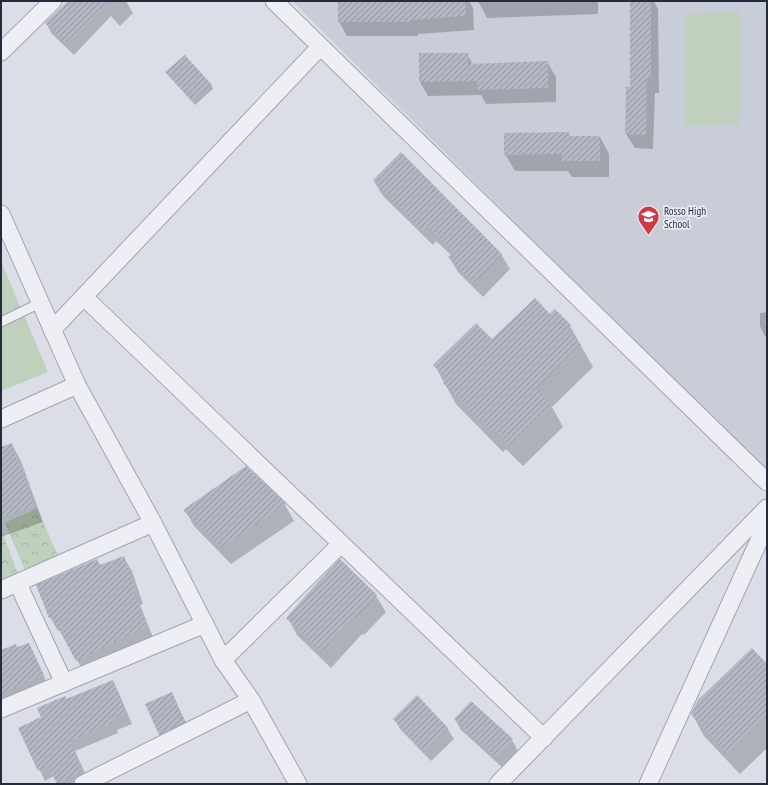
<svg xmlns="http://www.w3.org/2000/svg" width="768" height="785" viewBox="0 0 768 785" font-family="'PT Sans Narrow',sans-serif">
	<defs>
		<pattern id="forest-crowns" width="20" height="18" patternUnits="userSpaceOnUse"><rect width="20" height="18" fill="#bfd0bc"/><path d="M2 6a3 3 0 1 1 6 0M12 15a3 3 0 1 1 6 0" fill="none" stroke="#a4b3a2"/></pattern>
		<pattern id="building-hatch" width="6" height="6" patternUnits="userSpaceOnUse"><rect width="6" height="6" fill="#b2b7c3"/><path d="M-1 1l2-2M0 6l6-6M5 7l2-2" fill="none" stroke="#9195a0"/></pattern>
	</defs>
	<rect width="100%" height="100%" fill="#dbdee6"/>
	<!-- built -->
	<polygon fill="#c9cdd8" points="292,1 767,1 767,473"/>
	<!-- forest -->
	<g fill="url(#forest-crowns)">
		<polygon points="37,508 58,556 25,570 5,523"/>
		<polygon points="1,529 18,574 1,581"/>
	</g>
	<!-- green -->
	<g fill="#bfd0bc">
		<polygon points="740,12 740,124 685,125 685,13"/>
		<polygon points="1,261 48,372 1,391"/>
	</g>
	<!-- shadow -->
	<g fill="#0003">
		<polygon points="70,1 126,1 133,13 120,26 111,16 74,55 52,34 46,23"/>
		<polygon points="339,1 469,1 473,8 474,30 418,34 418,36 347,36 339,22"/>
		<polygon points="478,1 598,1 598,14 487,18"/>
		<polygon points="631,1 654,1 658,9 659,93 655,93 653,149 635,148 626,134 631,88"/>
		<polygon points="467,54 473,65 547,62 556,77 556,102 486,104 481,95 428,96 420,82"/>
		<polygon points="167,72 211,84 213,89 195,105 170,77"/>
		<polygon points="568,133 571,137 600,137 609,154 609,177 572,177 568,171 515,171 505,154"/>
		<polygon points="374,181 501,254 510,269 483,297 458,272 449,257 451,255 436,241 433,245 383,196"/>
		<polygon points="767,312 767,336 765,336 760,326 760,313"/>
		<polygon points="550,315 570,326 593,367 552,407 563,427 523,466 506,449 503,452 456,404 435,366"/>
		<polygon points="12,445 21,461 43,522 1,537 1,449"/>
		<polygon points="285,505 294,521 231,564 194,526 185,510"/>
		<polygon points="124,558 132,571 143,604 140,605 154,640 85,674 60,630 58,631 50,617 100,566"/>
		<polygon points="340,561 376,596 386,612 364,635 362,634 331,668 297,635 288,618"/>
		<polygon points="29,644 48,685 1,702 1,651 17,648"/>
		<polygon points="767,666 767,748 740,774 704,736 692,714"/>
		<polygon points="112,681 118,691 132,724 117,730 118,733 75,751 85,773 82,775 86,782 83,784 58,784 54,776 45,781 19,728 42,718"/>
		<polygon points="172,694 191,733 166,745 160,734"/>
		<polygon points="394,719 447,728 454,739 431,761 401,730"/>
		<polygon points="455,719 512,740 518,751 503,768 461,730"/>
	</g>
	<!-- building -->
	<g fill="url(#building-hatch)">
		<polygon points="68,1 109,1 67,44 45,23"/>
		<polygon points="338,1 465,1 466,16 411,20 411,22 338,22"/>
		<polygon points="630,1 651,1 651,78 647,78 646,135 625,134 626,87 630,87"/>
		<polygon points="419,53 468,53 468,64 548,61 548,88 477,90 477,81 419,82"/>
		<polygon points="185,55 211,84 192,101 165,72"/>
		<polygon points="569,132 569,136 600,136 600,161 562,161 562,154 504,155 504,133"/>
		<polygon points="401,152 502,254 474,283 448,257 453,252 427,226 423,231 373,180"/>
		<polygon points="535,298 550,314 555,309 571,325 567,329 581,345 536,389 552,405 510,445 493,428 490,431 443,383 446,379 433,365 476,323 492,339"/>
		<polygon points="12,443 35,506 1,518 1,447"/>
		<polygon points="246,466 286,504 221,548 183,510"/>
		<polygon points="124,556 136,590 133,591 147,626 76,661 52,617 49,618 36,585 97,559 100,565"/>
		<polygon points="340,559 377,595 354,619 352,618 321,652 286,618 317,583"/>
		<polygon points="29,643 44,675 1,694 1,650 16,644 17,647"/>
		<polygon points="752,648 767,664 767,715 727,753 691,714 698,700"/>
		<polygon points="113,680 127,713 112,720 113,723 70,741 80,763 77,764 82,772 57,784 48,766 38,771 18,728 41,717 37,708 65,696 66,699"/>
		<polygon points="172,692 185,722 159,735 145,704"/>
		<polygon points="417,695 448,728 424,751 393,719"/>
		<polygon points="471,701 513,739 496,758 454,719"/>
	</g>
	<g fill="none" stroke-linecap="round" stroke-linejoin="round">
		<defs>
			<polyline id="lane" points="1,322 40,303"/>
			<g id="street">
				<polyline points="274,1 767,482"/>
				<polyline points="1,52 53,1"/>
				<polyline points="1,214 77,385 153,523 223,660 251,700 298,784"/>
				<polyline points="84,297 544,738"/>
				<polyline points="52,330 320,47"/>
				<polyline points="1,419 77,385"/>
				<polyline points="18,584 64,683"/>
				<polyline points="1,590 153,523"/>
				<polyline points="223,660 341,544"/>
				<polyline points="1,709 205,624"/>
				<polyline points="83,784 251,700"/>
				<polyline points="498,784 767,508"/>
				<polyline points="648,784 767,523"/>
			</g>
		</defs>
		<!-- lane casing -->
		<use href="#lane" stroke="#a0a5b0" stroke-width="11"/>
		<!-- street casing -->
		<use href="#street" stroke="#a0a5b0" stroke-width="19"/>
		<!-- lane -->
		<use href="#lane" stroke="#edeff4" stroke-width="9"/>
		<!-- street -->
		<use href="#street" stroke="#edeff4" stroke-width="17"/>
	</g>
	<!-- icons -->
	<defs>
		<symbol id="school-pin" viewBox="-11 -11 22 30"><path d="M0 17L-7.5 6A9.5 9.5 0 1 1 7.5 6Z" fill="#d33842" stroke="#eaedf4"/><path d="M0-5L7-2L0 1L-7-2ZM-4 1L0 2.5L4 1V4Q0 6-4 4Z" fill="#fff"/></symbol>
	</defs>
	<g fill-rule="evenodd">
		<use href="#school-pin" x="636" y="204" width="25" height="34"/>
	</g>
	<g text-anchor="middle" stroke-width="3.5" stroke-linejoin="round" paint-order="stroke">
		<!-- poi labels -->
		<g font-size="11" fill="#242b3c" stroke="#eaedf4" text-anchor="start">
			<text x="664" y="215">Rosso High<tspan x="664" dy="13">School</tspan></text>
		</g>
	</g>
	<!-- border -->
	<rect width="768" height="785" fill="none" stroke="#242b3c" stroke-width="4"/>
</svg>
